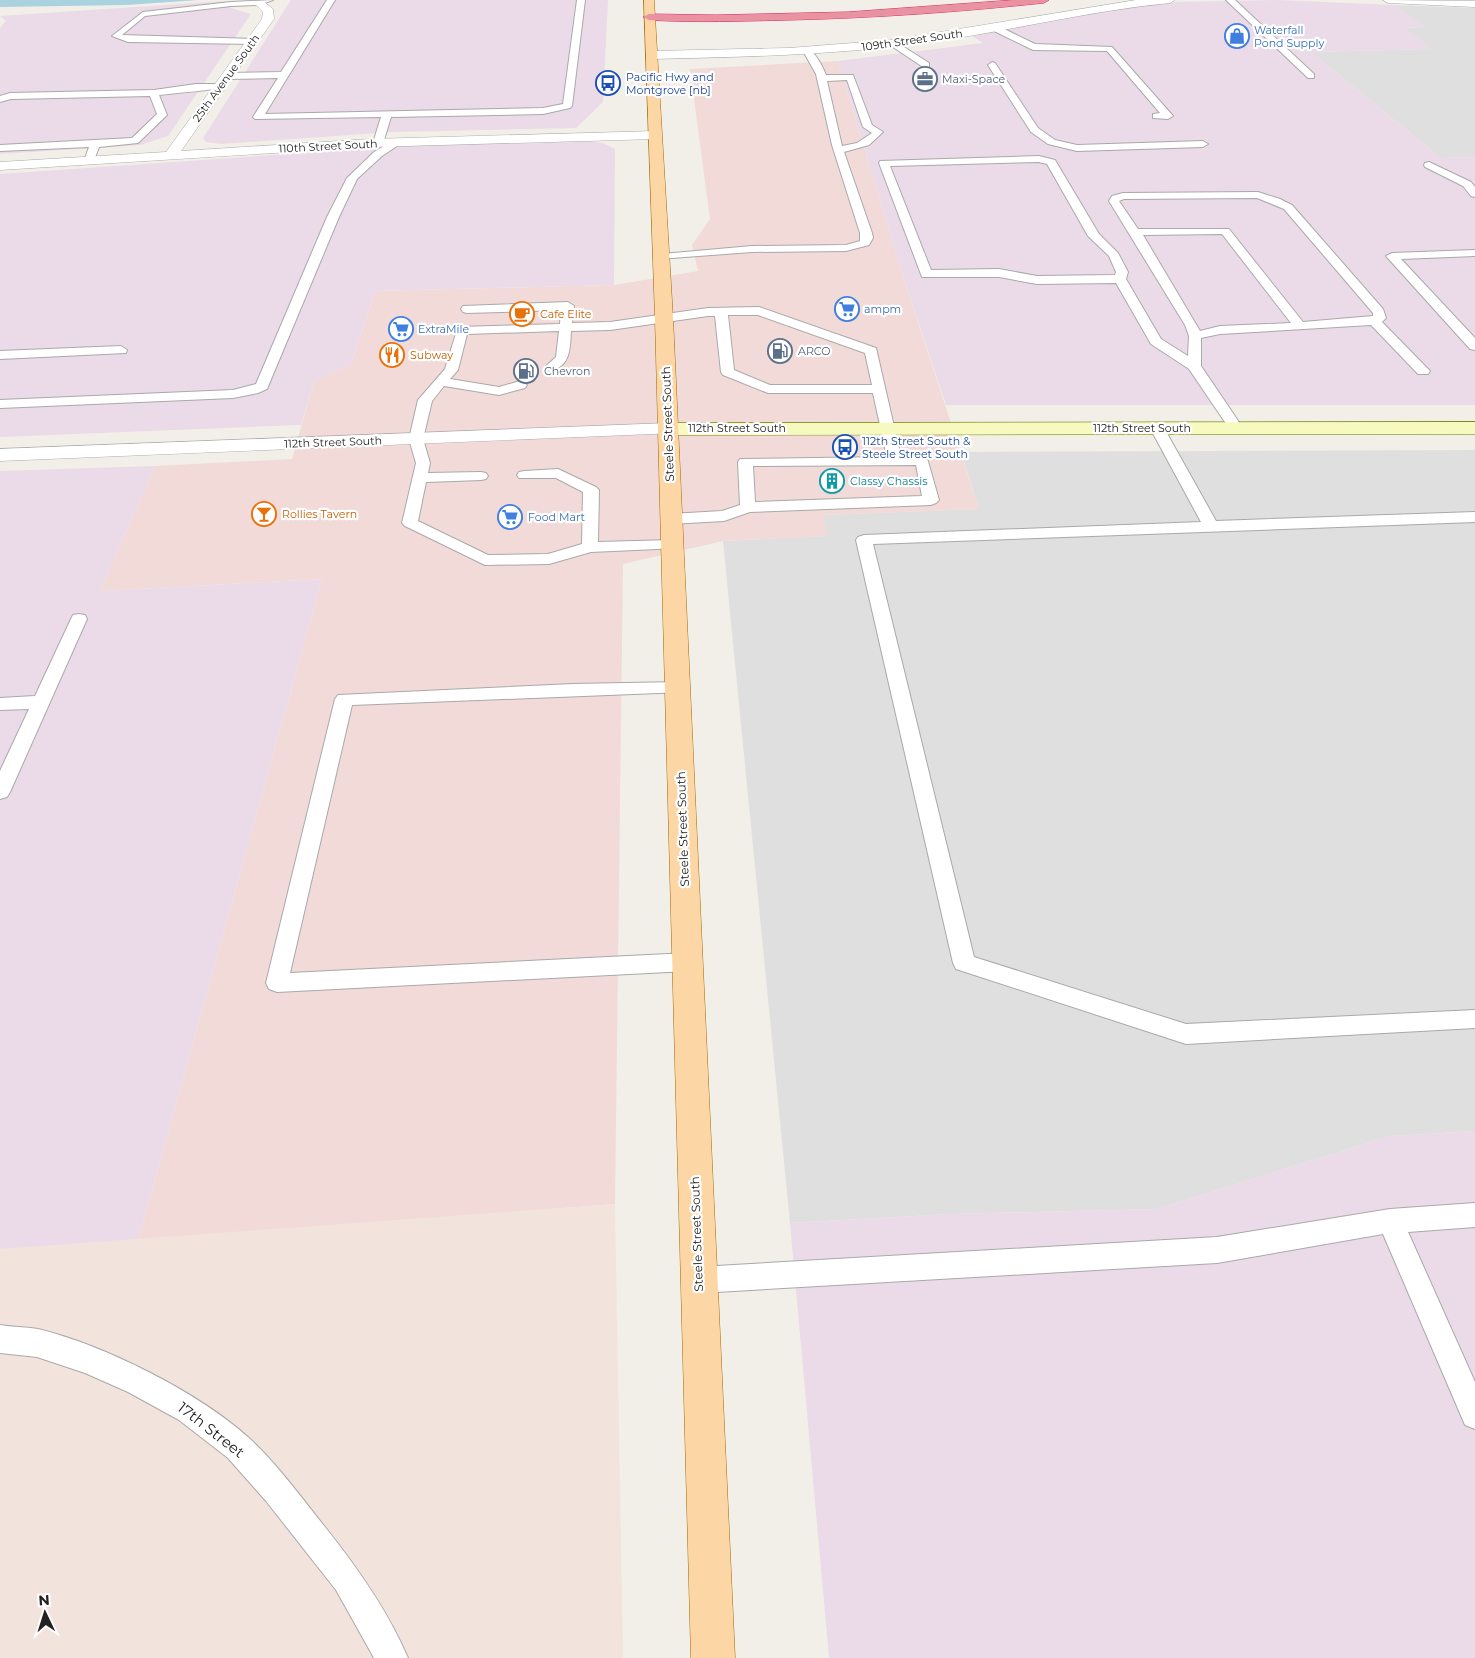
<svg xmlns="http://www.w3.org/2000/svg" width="1475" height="1658" viewBox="0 0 1475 1658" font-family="Montserrat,sans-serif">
	<rect width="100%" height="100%" fill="#f2efe9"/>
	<!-- residential -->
	<g fill="#e0dfdf">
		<polygon points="1394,5 1475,8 1475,157 1441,158 1311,52 1431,49 1405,28 1425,27"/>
		<polygon points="1475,450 1475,1131 1390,1136 1157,1209 950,1214 790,1223 723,541 826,536 822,515 979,509 961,452"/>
	</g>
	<!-- commercial -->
	<polygon fill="#f2dad9" points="838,61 901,270 979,509 823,515 827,536 723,541 623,564 615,1204 138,1241 322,579 100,591 155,466 292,459 314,381 351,364 375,291 614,285 698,271 692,245 710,219 690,69"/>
	<!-- industrial -->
	<g fill="#ebdbe8">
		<polygon points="291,0 608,0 603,102 576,128 392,132 221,144 206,142 203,138"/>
		<polygon points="1277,0 1394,5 1426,27 1405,28 1432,49 1311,52 1441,158 1475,157 1475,405 946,405 901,270 838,61 983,43 969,34 1121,8 1174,2"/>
		<polygon points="225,1 231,8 251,14 168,136 140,145 0,154 0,28 6,21 0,16"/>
		<polygon points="585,140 603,143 615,149 614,285 375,291 351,364 314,381 301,425 0,437 0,174 432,144"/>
		<polygon points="155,466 100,591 322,579 138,1241 0,1251 0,471"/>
		<polygon points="1475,1131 1475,1658 829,1658 790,1223 950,1214 1157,1209 1390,1136"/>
	</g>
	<!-- military -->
	<polygon fill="#f3e3dd" points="615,1204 623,1658 0,1658 0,1249"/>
	<!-- water -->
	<polygon fill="#aad3df" points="0,0 198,0 127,5 0,7"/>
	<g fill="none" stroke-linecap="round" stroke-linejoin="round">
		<defs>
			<g id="service">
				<polygon points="273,0 259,5 231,6 145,16 122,35 256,39 256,43 253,44 128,42 112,36 143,12 231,2"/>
				<polygon points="327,0 335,0 265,114 543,108 563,104 577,0 585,0 572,106 570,108 543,114 391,117 383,143 378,146 373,143 381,117 255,119 253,117 278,78 228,79 224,76 228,73 281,72"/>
				<polygon points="1226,0 1235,0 1314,74 1314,78 1308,78"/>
				<polygon points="992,26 998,26 1035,44 1112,47 1173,116 1168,119 1153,118 1153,114 1160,113 1107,51 1033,50 992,30"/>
				<polygon points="893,40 929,63 929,67 923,67 890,45 889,43"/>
				<path d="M 807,48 C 816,53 822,65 826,75 L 853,75 L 872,125 L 883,132 L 869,145 L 844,152 L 872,233 L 873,238 L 869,245 L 846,251 L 752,252 L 658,259 L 656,257 L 658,255 L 662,254 L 752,246 L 846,245 L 860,241 L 860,233 L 832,145 L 816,74 L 803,51 ZM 847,80 L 863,127 L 872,133 L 857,143 L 842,146 L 827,81 Z"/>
				<polygon points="992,62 995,63 1038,128 1055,140 1077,145 1203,141 1208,144 1203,147 1077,151 1048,144 1031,132 988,65"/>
				<path d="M 196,84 L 220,84 L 225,87 C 222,89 169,94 159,95 L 167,115 L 165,117 L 138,143 L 99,147 L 93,163 L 85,163 L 84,161 L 89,147 L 0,151 L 0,145 L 132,138 L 157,114 L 150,96 L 11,99 L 0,102 L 0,96 L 10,93 L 154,90 Z"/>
				<polygon points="396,139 401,142 400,144 382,156 357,179 339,217 267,389 258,393 233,398 0,408 0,400 233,390 256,384 327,217 347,178 374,152"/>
				<path d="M 1039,156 L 1055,160 L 1099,234 L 1118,253 L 1128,272 L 1126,279 L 1161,339 L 1188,356 L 1189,336 L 1185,325 L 1109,201 L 1112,196 L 1123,193 L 1258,192 L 1280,199 L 1292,205 L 1383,309 L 1386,318 L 1382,322 L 1430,371 L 1428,374 L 1418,374 L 1371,325 L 1220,334 L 1201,338 L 1201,366 L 1243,428 L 1241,431 L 1231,431 L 1189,369 L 1151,344 L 1116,283 L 1037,284 L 999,277 L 922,277 L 879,163 L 880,161 ZM 1039,162 L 1047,164 L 1088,236 L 1109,256 L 1116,272 L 1115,275 L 1037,276 L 999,269 L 931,270 L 890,166 ZM 1257,198 L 1284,209 L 1373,313 L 1373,316 L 1303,322 L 1229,229 L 1138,229 L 1119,201 L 1124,199 ZM 1222,234 L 1291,323 L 1220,326 L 1200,331 L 1143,235 Z"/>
				<polygon points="1429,162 1471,182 1475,187 1475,197 1471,196 1463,186 1425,167 1424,165 1425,163"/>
				<polygon points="1475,250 1475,256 1401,259 1475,338 1475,350 1470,349 1386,256 1392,253"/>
				<path d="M 568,302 L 574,306 L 572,323 L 610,322 L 708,308 L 759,307 L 876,348 L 901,457 L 927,458 L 939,500 L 936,503 L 931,505 L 750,512 L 724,521 L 670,524 L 665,522 L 662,519 L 665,516 L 670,514 L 722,511 L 740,505 L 738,462 L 740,459 L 887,457 L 873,393 L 768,393 L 723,375 L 721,372 L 715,316 L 708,316 L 610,330 L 571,331 C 570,346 571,365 553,370 L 546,366 L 556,357 L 559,331 L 467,334 L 458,370 L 450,379 L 499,387 L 520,381 L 527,385 L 525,388 L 499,395 L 444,386 L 432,401 L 423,439 L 430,463 L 428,473 L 481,472 L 486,473 L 488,476 L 486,479 L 481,480 L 426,482 L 418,521 L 488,555 L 548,554 L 582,544 L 583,492 L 556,478 L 519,478 L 517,475 L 519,472 L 524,471 L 558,469 L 596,487 L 599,490 L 598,542 L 673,540 L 679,542 L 681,545 L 679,548 L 591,552 L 549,564 L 485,565 L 405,526 L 402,523 L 416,463 L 409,439 L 418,400 L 445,369 L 458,327 L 560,324 L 561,310 L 467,313 L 463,312 L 461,309 L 463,306 ZM 728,315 L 758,315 L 865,353 L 872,385 L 770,385 L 734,370 ZM 916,465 L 922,496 L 755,502 L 753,466 Z"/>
				<polygon points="121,346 127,350 126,353 0,359 0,351"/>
				<polygon points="1157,424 1162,425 1164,428 1216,521 1475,512 1475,522 873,544 974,957 1186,1024 1475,1010 1475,1028 1186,1044 956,969 953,963 856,540 858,537 864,535 1201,522 1150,428 1152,425"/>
				<polygon points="79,614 85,615 87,619 10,792 7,797 0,799 0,771 29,709 0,710 0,698 35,696 71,619 73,615"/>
				<polygon points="678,682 684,684 687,688 684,692 352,705 290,973 688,953 696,956 699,962 696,968 688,971 277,992 269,989 266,983 335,699 338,695 573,684"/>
				<polygon points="1475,1203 1475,1227 1408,1232 1475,1382 1475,1429 1465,1425 1383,1234 1217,1263 699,1293 690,1289 686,1280 690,1271 699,1267 1217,1237 1390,1209"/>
				<path d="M 0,1325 C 12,1327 26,1327 38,1329 C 104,1345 198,1392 249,1438 C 277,1464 301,1497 325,1527 C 357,1567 388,1611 408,1658 L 374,1658 L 336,1590 L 266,1501 L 228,1458 L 179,1420 L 128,1392 L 85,1373 L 37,1357 L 0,1353 Z"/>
			</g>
			<g id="minor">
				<path d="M 1136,0 L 1175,0 L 1170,3 C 1087,11 1006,32 924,43 C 834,55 743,57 652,59 L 646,55 L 652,51 L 789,48 L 892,40 Z"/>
				<polygon points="1383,0 1475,1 1475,7 1388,3"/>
				<polygon points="255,1 263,1 273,9 274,19 181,151 371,139 656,131 663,135 656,139 371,147 0,170 0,162 166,152 262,19 263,12 254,3"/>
			</g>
			<polygon id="tertiary" points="669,423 676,425 679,429 676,433 0,461 0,449"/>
			<polygon id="secondary" points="1475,422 1475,434 669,435 662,433 659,429 662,425 669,423"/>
			<polygon id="primary" points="644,0 654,0 673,318 735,1658 691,1658 655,318"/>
			<path id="motorway" d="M 1014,0 L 1049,0 L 1044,3 C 959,12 875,18 790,20 C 743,21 696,23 649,20 L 643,17 L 649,14 L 716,15 L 848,12 Z"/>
		</defs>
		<!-- service casing -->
		<use href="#service" stroke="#a9a9a9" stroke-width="2"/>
		<!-- minor casing -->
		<use href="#minor" stroke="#a9a9a9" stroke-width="1"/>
		<!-- tertiary casing -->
		<use href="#tertiary" stroke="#a9a9a9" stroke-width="1"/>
		<!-- secondary casing -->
		<use href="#secondary" stroke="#707d05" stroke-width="1"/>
		<!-- primary casing -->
		<use href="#primary" stroke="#a06b00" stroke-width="1"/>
		<!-- motorway casing -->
		<use href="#motorway" stroke="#dc2a67" stroke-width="1"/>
		<!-- service -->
		<use href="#service" fill="#fff" fill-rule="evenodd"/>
		<!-- minor -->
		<use href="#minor" fill="#fff" fill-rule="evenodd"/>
		<!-- tertiary -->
		<use href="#tertiary" fill="#fff" fill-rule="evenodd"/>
		<!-- secondary -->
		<use href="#secondary" fill="#f7fabf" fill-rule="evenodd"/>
		<!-- primary -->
		<use href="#primary" fill="#fcd6a4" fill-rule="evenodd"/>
		<!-- motorway -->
		<use href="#motorway" fill="#e892a2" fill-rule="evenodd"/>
	</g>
	<!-- icons -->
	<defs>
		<symbol id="shop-ring" viewBox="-11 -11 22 22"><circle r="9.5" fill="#fff" stroke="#3f7fe0" stroke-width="1.5"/><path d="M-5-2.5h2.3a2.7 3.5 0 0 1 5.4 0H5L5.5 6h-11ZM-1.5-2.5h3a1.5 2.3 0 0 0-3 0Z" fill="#3f7fe0"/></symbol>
		<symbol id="office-ring" viewBox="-11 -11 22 22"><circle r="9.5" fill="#fff" stroke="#5c6f8a" stroke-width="1.5"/><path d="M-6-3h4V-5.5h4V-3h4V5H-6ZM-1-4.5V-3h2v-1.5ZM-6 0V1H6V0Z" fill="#5c6f8a"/></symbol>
		<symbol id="bus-ring" viewBox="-11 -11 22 22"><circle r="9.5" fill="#fff" stroke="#1a4fb4" stroke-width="1.5"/><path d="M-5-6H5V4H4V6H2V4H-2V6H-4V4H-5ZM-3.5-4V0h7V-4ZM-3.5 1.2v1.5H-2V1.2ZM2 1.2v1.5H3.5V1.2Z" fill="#1a4fb4"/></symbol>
		<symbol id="supermarket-ring" viewBox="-11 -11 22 22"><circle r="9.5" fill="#fff" stroke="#3f7fe0" stroke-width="1.5"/><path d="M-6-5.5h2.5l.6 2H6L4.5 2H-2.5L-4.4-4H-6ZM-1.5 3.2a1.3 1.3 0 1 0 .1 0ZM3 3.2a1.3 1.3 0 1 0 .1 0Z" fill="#3f7fe0"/></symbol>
		<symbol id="cafe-ring" viewBox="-11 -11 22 22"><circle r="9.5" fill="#fff" stroke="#e8710a" stroke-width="1.5"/><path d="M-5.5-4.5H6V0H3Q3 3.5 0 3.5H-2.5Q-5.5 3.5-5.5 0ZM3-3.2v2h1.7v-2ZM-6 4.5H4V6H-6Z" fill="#e8710a"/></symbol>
		<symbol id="fuel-ring" viewBox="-11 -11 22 22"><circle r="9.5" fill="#fff" stroke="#5c6f8a" stroke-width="1.5"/><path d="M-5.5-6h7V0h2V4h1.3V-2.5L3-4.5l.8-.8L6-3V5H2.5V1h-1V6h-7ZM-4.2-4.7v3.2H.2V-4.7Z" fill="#5c6f8a"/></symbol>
		<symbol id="restaurant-ring" viewBox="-11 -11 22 22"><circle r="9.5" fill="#fff" stroke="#e8710a" stroke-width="1.5"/><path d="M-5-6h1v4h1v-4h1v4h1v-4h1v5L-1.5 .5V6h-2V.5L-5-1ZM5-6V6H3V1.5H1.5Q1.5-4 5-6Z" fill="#e8710a"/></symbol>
		<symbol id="building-ring" viewBox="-11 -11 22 22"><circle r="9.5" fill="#fff" stroke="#0f9aa8" stroke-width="1.5"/><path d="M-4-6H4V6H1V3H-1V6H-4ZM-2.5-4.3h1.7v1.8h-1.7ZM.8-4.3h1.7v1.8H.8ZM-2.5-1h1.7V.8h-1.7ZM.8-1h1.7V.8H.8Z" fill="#0f9aa8"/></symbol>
		<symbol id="bar-ring" viewBox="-11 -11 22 22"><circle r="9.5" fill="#fff" stroke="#e8710a" stroke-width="1.5"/><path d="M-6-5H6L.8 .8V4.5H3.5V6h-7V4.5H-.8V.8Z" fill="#e8710a"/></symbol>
	</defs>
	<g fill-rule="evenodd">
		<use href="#shop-ring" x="1223" y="22" width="28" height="28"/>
		<use href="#office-ring" x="911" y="65" width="28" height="28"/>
		<use href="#bus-ring" x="594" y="69" width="28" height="28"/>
		<use href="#supermarket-ring" x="833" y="295" width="28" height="28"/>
		<use href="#cafe-ring" x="508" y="300" width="28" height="28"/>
		<use href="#supermarket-ring" x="387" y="315" width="28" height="28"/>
		<use href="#fuel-ring" x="766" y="337" width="28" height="28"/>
		<use href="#restaurant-ring" x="378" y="341" width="28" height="28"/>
		<use href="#fuel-ring" x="512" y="357" width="28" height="28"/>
		<use href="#bus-ring" x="831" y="433" width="28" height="28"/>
		<use href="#building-ring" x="818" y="467" width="28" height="28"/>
		<use href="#bar-ring" x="250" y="500" width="28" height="28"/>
		<use href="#supermarket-ring" x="496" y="503" width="28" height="28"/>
	</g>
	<g text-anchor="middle" stroke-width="4.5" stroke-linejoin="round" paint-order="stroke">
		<!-- far-shop labels -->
		<g font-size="11" fill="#366cbe" stroke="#fff" text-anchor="start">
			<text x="1254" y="34">Waterfall<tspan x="1254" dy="13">Pond Supply</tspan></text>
			<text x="864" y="313">ampm</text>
			<text x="418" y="333">ExtraMile</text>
			<text x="528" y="521">Food Mart</text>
		</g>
		<!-- far-street labels -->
		<g font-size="11" fill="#222" stroke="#fff">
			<text transform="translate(912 40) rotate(-8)" y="4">109th Street South</text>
			<text transform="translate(226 78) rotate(-54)" y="4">25th Avenue South</text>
			<text transform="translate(328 146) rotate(-3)" y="4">110th Street South</text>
			<text x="737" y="432">112th Street South</text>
			<text x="1142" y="432">112th Street South</text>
			<text transform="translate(333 442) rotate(-2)" y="4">112th Street South</text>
		</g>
		<!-- far-transit labels -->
		<g font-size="11" fill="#164399" stroke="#fff" text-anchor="start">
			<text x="626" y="81">Pacific Hwy and<tspan x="626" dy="13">Montgrove [nb]</tspan></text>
			<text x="862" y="445">112th Street South &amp;<tspan x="862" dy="13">Steele Street South</tspan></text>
		</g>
		<!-- far-service labels -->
		<g font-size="11" fill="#4e5e75" stroke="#fff" text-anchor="start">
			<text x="942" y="83">Maxi-Space</text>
			<text x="798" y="355">ARCO</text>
			<text x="544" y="375">Chevron</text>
		</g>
		<!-- far-food labels -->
		<g font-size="11" fill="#c56008" stroke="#fff" text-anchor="start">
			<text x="540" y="318">Cafe Elite</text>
			<text x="410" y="359">Subway</text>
			<text x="282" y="518">Rollies Tavern</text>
		</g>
		<!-- far-culture labels -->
		<g font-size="11" fill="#0d838f" stroke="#fff" text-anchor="start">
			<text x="850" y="485">Classy Chassis</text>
		</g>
		<!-- street labels -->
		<g font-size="12" fill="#222" stroke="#fff">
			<text transform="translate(668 424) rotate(-92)" y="4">Steele Street South</text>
			<text transform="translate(683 829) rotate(-92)" y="4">Steele Street South</text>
			<text transform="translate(697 1234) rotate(-92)" y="4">Steele Street South</text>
		</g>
		<!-- near-street labels -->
		<g font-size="15" fill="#222" stroke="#fff">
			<text transform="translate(211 1430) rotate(38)" y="5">17th Street</text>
		</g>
	</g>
	<!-- north arrow -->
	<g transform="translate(45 1613) rotate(356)" stroke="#ffffff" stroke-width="4" paint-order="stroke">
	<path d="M0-4L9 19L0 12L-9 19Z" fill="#222222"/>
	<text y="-8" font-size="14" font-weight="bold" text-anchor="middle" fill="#222222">N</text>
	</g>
</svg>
